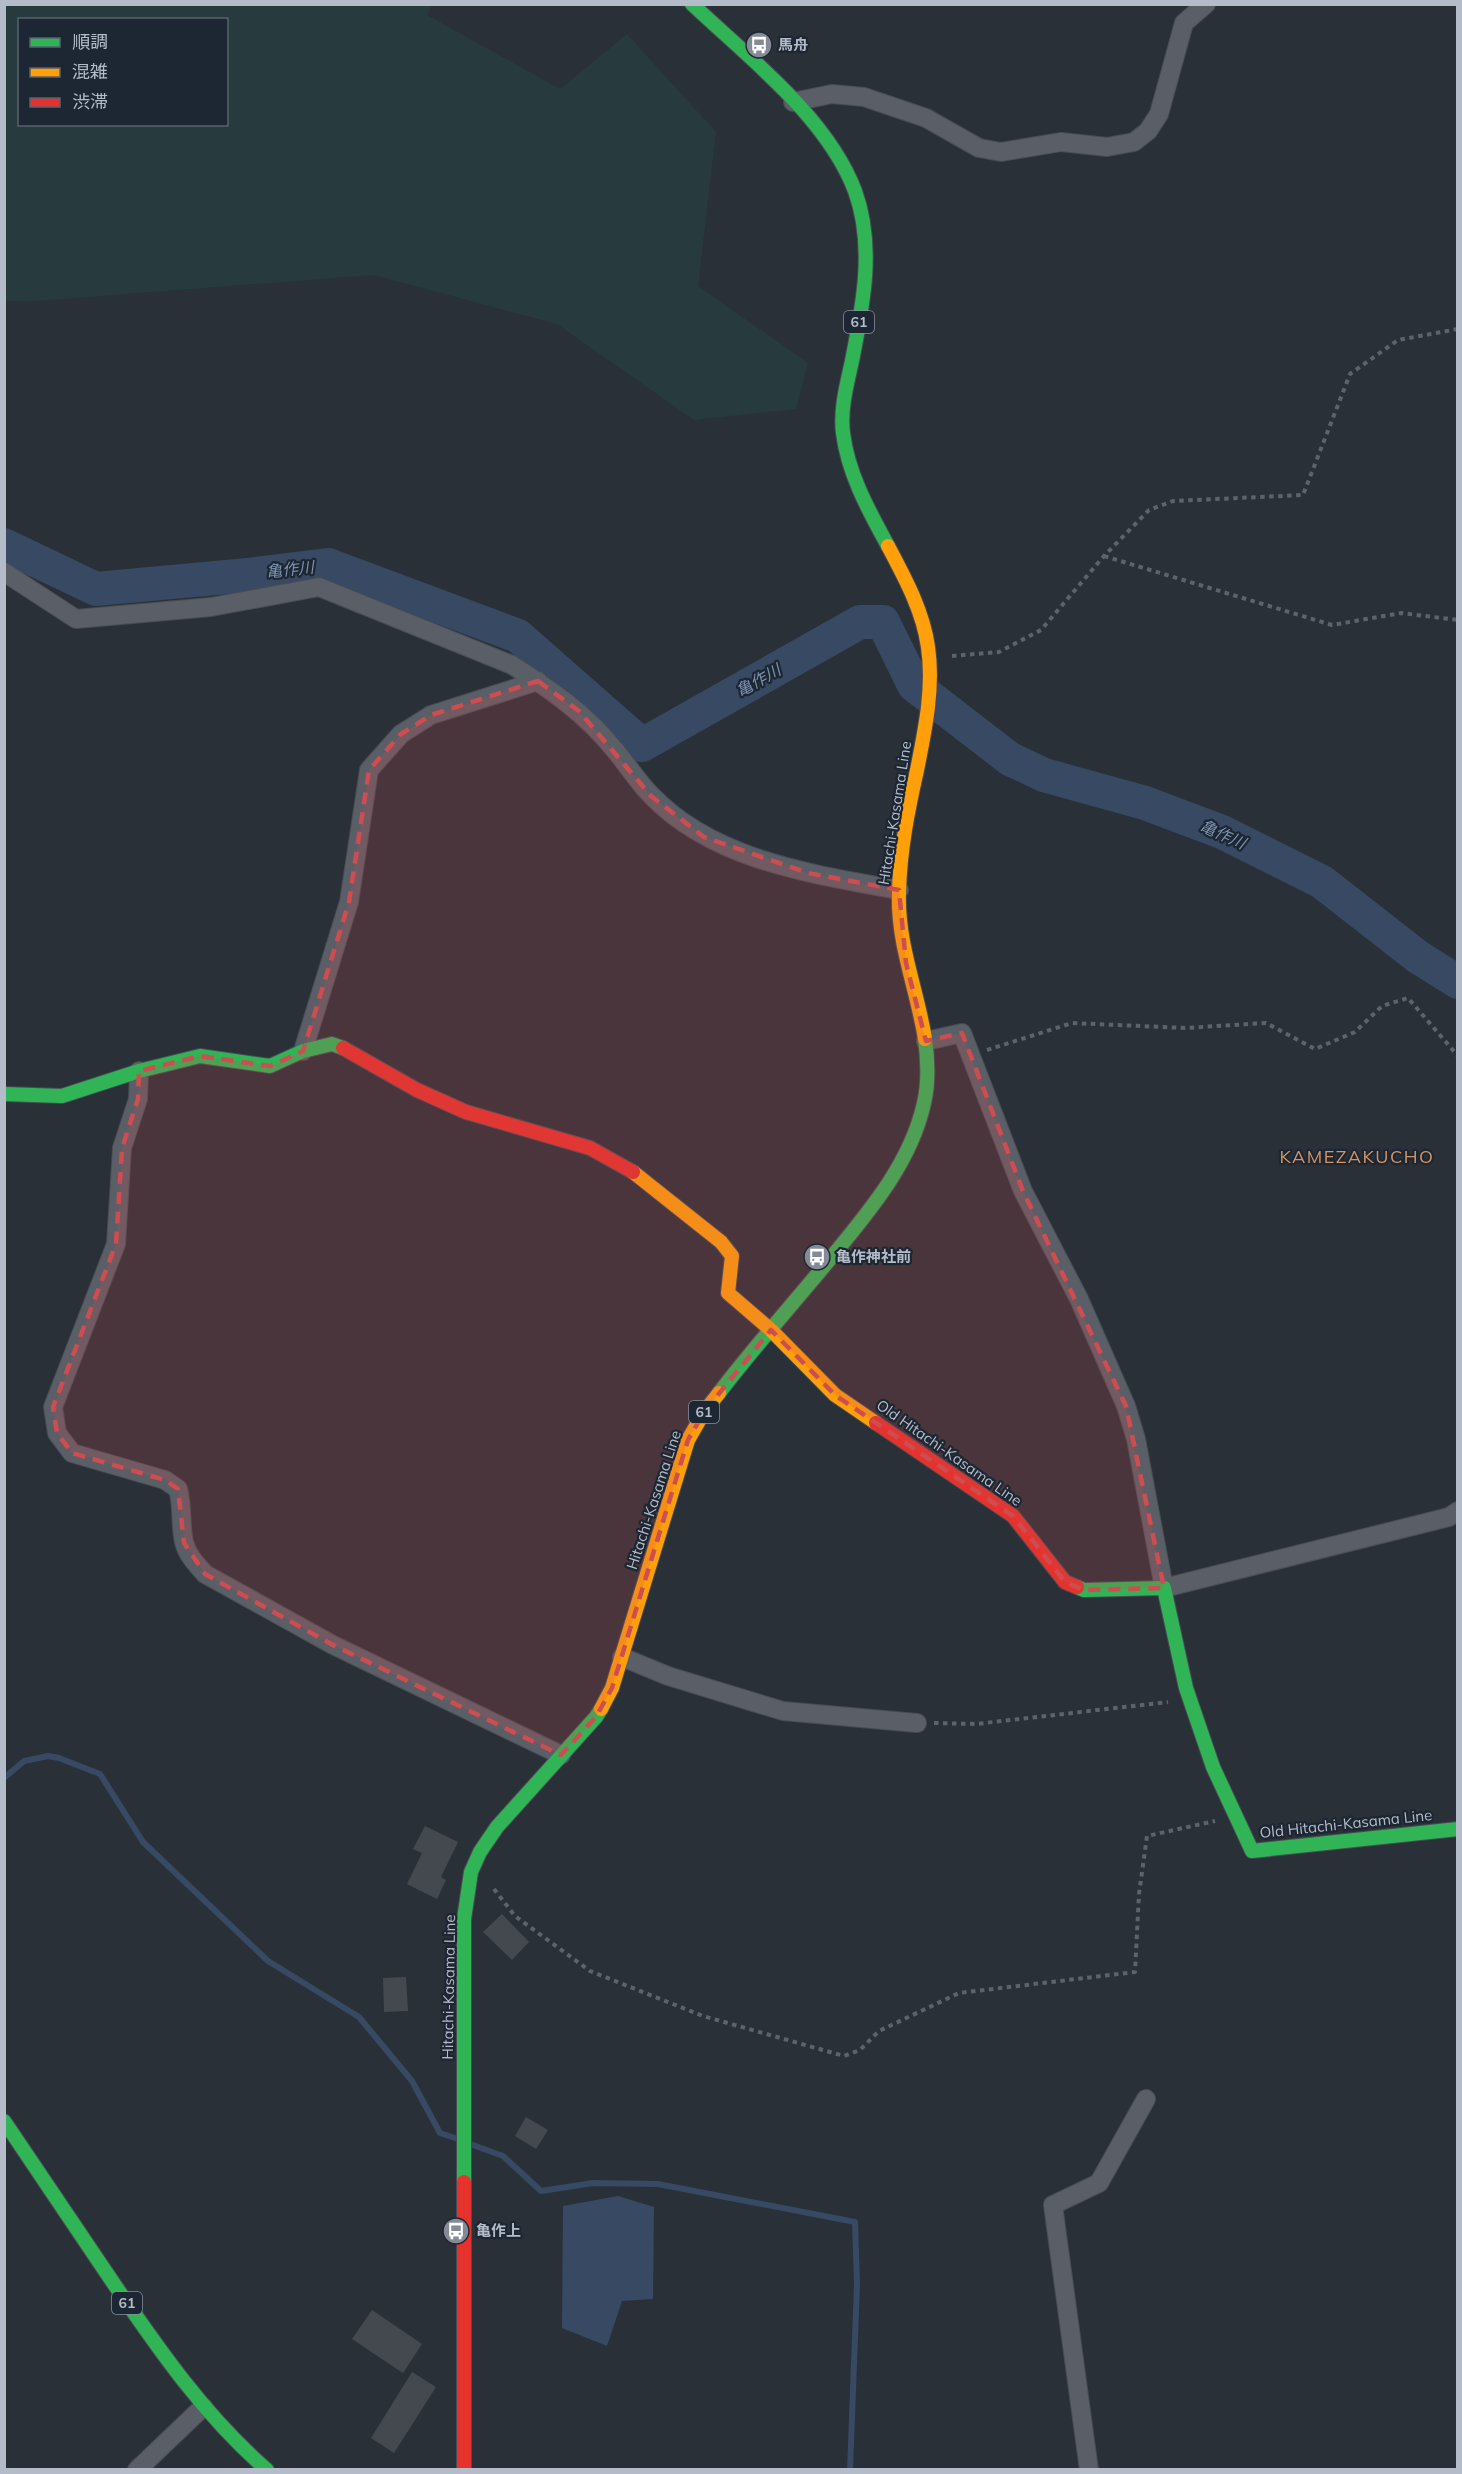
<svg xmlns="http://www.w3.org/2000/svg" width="1462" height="2474" viewBox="0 0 1462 2474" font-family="Mulish,'Noto Sans JP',sans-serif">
	<rect width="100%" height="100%" fill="#2a3038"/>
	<!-- green -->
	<path fill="#273a3e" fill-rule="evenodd" d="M 5,4 L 432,5 L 427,15 L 560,89 L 627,34 L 716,132 L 698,286 L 808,363 L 796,409 L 694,420 L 557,324 L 374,275 L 24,302 L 5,300 ZM 20,20 L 226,20 L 226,124 L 20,124 Z"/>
	<!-- water -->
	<polygon fill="#384963" points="618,2196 654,2207 653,2299 622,2301 607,2346 562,2328 563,2206"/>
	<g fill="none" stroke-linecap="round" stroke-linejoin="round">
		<!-- stream -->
		<g stroke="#384963" stroke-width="6">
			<polyline points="4,1778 24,1761 48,1756 59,1758 100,1774 143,1842 268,1961 359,2017 412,2081 440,2133 455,2138"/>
			<polyline points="473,2145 503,2156 541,2191 593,2183 658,2184 855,2222 857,2284 850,2470"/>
		</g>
		<!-- river -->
		<polyline stroke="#384963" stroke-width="34" points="4,545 96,589 248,575 328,565 518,636 642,745 860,622 883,622 914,685 1010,759 1044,775 1145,803 1222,832 1322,882 1418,957 1458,982"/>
	</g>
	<!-- building -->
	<g fill="#444950">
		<polygon points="425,1826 458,1842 441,1877 446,1880 437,1899 407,1884 422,1853 413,1849"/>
		<polygon points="502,1914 529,1942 512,1960 483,1932"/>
		<polygon points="406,1977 408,2011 384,2012 383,1978"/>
		<polygon points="526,2117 548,2130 536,2149 515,2136"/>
		<polygon points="372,2310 422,2344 403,2373 352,2339"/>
		<polygon points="412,2372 436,2387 394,2453 371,2438"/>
	</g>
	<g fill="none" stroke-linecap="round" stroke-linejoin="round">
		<defs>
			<g id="street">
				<polyline points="793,102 832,94 864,97 926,118 979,148 1001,152 1061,142 1107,147 1134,142 1148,131 1159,114 1184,23 1206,4"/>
				<path d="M 4,572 L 76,619 L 211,607 L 319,587 L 512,665 C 550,689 586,714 614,749 C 627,764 637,781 651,795 C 714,861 813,874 899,890"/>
				<polyline points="926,1041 962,1033 1023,1191 1079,1299 1126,1406 1136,1439 1164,1588 1449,1517 1458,1511"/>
				<polyline points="303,1051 349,902 369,770 401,734 431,715 538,681"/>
				<path d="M 139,1071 L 138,1099 L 122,1148 L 116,1244 L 53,1407 L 57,1433 L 72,1453 L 165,1480 L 178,1489 C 183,1506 180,1525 184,1542 C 187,1555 197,1565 205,1574 L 333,1645 L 561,1755"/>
				<polyline points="622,1657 668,1676 783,1711 917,1723"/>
				<polyline points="137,2470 203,2407"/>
				<polyline points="1089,2470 1053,2205 1099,2183 1146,2099"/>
			</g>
			<g id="fast">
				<path d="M 692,4 C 748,57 827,117 855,191 C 875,246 863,305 852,361 C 847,384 840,409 843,433 C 848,474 869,511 888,546"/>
				<polyline points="4,1094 62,1096 139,1071 200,1056 270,1066 303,1051 332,1044 343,1048"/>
				<path d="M 719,1393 C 754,1347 793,1304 830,1259 C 868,1213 911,1163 924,1103 C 929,1082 928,1061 925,1039"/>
				<polyline points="1077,1587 1084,1590 1164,1588 1186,1688 1213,1767 1252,1851 1458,1829"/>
				<path d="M 4,2121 C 41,2175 77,2230 114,2284 C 160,2351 205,2416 267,2470"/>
				<polyline points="464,2182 464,1919 471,1872 480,1852 497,1827 596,1717 601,1709"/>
			</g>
			<g id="slow">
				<path d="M 888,546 C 905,578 923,611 928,647 C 934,688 925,730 917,770 C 908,810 900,850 899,892 C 897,943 917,989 925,1039"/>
				<polyline points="633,1172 721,1242 732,1256 728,1293 771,1330 835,1395 876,1423"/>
				<polyline points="601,1709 612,1688 688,1440 704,1412 719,1393"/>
			</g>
			<g id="jam">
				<polyline points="343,1048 417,1090 466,1112 590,1148 633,1172"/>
				<polyline points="876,1423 1013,1516 1065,1582 1077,1587"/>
				<polyline points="464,2182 464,2470"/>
			</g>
		</defs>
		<!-- street casing -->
		<use href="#street" stroke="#484c53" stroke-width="20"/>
		<!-- fast casing -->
		<use href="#fast" stroke="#484c53" stroke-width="16"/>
		<!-- slow casing -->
		<use href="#slow" stroke="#484c53" stroke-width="16"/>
		<!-- jam casing -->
		<use href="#jam" stroke="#484c53" stroke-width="16"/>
		<!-- path -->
		<g stroke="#5d636a" stroke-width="4" stroke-dasharray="4.5 4.5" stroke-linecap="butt">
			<polyline points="1104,556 1332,625 1401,613 1458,620"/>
			<polyline points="952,656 999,652 1041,630 1104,556 1149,510 1173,501 1303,495 1350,374 1398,340 1458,329"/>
			<polyline points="987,1050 1072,1023 1185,1028 1266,1023 1315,1049 1355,1032 1382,1006 1408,998 1458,1056"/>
			<polyline points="934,1723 976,1724 1168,1702"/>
			<polyline points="494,1889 515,1916 590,1971 703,2016 844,2056 860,2050 879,2031 959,1993 1135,1972 1139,1894 1147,1836 1215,1821"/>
		</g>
		<!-- street -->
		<use href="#street" stroke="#5a5e66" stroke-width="18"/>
		<!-- fast -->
		<use href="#fast" stroke="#30b455" stroke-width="14"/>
		<!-- slow -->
		<use href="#slow" stroke="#ff9f0a" stroke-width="14"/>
		<!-- jam -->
		<use href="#jam" stroke="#e5322d" stroke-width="14"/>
	</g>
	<!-- marked area -->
	<path fill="#ce4d50" fill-opacity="0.2" stroke="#ce4d50" stroke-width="4.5" stroke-dasharray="12 8" stroke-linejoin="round" d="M 538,681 L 579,711 L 651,796 L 704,837 L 808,873 L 899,890 L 906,963 L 926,1041 L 962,1033 L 1023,1191 L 1126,1406 L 1164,1588 L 1084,1590 L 1065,1582 L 1013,1516 L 835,1395 L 771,1330 L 704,1412 L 688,1440 L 612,1688 L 596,1717 L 561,1755 L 333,1645 L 205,1574 L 184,1543 L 178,1489 L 165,1480 L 72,1453 L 57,1433 L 53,1407 L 116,1244 L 122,1148 L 138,1099 L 139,1071 L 200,1056 L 270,1066 L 303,1051 L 349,902 L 369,770 L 401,734 L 431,715 Z"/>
	<!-- icons -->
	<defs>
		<symbol id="bus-disc" viewBox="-11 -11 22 22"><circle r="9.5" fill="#848b96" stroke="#1d2633"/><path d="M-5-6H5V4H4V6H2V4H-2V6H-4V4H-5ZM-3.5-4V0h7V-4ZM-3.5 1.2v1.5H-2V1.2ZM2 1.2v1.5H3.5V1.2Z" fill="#fff"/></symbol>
	</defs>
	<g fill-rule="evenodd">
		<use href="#bus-disc" x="744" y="30" width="30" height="30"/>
		<use href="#bus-disc" x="802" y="1242" width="30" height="30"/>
		<use href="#bus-disc" x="441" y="2216" width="30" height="30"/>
	</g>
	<g text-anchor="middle" stroke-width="4.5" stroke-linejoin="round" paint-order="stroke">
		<!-- shield labels -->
		<g fill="#1d2633" stroke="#878f9c" stroke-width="1.5">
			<rect x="844" y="311" width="30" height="22" rx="4.5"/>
			<rect x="689" y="1401" width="30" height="22" rx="4.5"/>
			<rect x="112" y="2292" width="30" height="22" rx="4.5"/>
		</g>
		<g font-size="14" font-weight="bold" fill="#b4bcc9">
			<text x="859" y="327">61</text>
			<text x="704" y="1417">61</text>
			<text x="127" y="2308">61</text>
		</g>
		<!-- poi labels -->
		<g font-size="15" font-weight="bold" fill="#b4bcc9" stroke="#1d2633" text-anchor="start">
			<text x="778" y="50">馬舟</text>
			<text x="836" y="1262">亀作神社前</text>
			<text x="476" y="2236">亀作上</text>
		</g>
		<!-- street labels -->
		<g font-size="15" fill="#b4bcc9" stroke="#1d2633">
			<text transform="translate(895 813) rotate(-81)" y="5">Hitachi-Kasama Line</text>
			<text transform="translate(949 1453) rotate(35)" y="5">Old Hitachi-Kasama Line</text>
			<text transform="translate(654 1500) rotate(-72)" y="5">Hitachi-Kasama Line</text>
			<text transform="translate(1346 1824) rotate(-6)" y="5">Old Hitachi-Kasama Line</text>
			<text transform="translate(449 1987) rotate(-89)" y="5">Hitachi-Kasama Line</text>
		</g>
		<!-- water labels -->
		<g font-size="16" font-style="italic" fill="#7c92b1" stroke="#1d2633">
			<text transform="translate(290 569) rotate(-6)" y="6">亀作川</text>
			<text transform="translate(758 680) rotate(-29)" y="6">亀作川</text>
			<text transform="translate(1223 834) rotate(24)" y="6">亀作川</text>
		</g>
		<!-- quarter labels -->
		<g font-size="18" letter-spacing="1.5" fill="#d59563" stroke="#1d2633">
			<text x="1357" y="1163">KAMEZAKUCHO</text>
		</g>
	</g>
	<!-- border -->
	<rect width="1462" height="2474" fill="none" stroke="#b4bcc9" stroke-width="12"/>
	<!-- legend -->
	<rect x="18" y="18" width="210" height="108" fill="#1d2633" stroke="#59626f" stroke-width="1.5"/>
	<rect x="30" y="38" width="30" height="9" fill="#30b455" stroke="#59626f" stroke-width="1.5"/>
	<text x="72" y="48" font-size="18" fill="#b4bcc9">順調</text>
	<rect x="30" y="68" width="30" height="9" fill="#ff9f0a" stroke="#59626f" stroke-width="1.5"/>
	<text x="72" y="78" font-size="18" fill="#b4bcc9">混雑</text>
	<rect x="30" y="98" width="30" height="9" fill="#e5322d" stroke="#59626f" stroke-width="1.5"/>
	<text x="72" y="108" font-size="18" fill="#b4bcc9">渋滞</text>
</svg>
